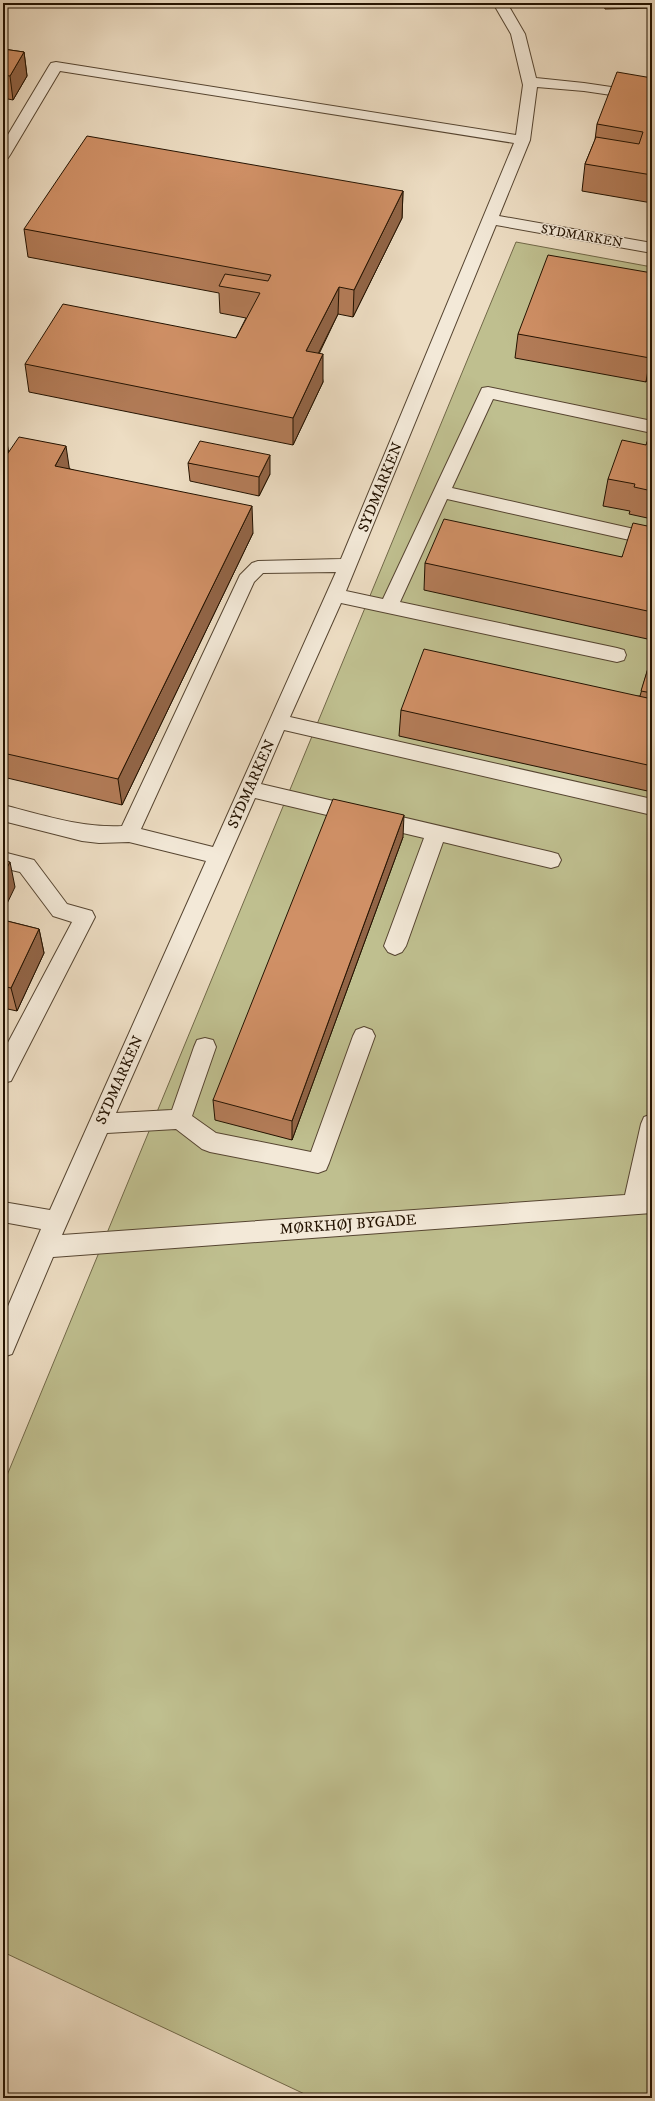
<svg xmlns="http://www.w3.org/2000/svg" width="655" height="2101" viewBox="0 0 655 2101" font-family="'IM FELL DW Pica',serif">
	<rect width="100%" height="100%" fill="#edddc3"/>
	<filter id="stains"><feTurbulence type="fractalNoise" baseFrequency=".005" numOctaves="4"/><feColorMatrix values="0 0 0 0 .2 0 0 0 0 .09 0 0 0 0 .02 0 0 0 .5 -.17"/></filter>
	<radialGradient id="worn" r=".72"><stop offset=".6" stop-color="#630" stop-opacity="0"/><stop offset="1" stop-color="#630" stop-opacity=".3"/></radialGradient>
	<!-- green -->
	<polygon fill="#bfbf8f" stroke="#716848" points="516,242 652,267 652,2098 313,2098 3,1952 3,1485"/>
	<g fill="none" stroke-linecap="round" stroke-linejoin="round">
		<defs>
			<g id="minor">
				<path d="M 493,3 L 507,3 L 525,34 L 536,78 L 584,83 L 652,93 L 652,101 L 584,91 L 537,87 L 530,140 L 499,216 L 652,243 L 652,253 L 496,225 L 346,591 L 383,599 L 482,388 L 488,387 L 652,421 L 652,433 L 493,399 L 452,488 L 652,533 L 652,545 L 447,499 L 400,602 L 617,648 L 624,650 L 626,655 L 624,660 L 617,662 L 341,603 L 290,717 L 652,799 L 652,815 L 284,730 L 261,784 L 551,852 L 558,854 L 561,860 L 558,866 L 551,868 L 443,842 L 406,946 L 402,952 L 395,955 L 388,952 L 384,946 L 424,838 L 255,798 L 116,1113 L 172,1110 L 194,1047 L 197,1040 L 205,1038 L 213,1040 L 216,1047 L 192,1116 L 216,1133 L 311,1152 L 353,1036 L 356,1030 L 364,1027 L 372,1030 L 375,1036 L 329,1163 L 326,1170 L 318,1173 L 210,1152 L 202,1149 L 176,1129 L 107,1133 L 62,1235 L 625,1195 L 641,1124 L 644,1117 L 652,1114 L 652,1178 L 649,1193 L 652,1193 L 652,1213 L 53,1257 L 12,1354 L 3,1357 L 3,1318 L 41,1229 L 3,1222 L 3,1202 L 50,1210 L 206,861 L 129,842 L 99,843 L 82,841 L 3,821 L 3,805 C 43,815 81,828 122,826 L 240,575 L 252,563 L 258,561 L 341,559 L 514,143 L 60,71 L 10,155 L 8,158 L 3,159 L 3,143 L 49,66 L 51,63 L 56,62 L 516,135 L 523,85 L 511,34 ZM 336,572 L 213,847 L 141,829 L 254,582 L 263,573 Z"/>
				<polygon points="3,852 34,860 67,904 92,911 95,917 11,1081 3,1083 3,1052 72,922 53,916 20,872 3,868"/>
			</g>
		</defs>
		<!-- minor casing -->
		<use href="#minor" stroke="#564531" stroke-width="2"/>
		<!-- minor -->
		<use href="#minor" fill="#f3e9d8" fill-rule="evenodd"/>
	</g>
	<!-- wall -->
	<g fill="#b37c58" stroke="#231200">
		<polygon points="603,3 652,3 652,8 605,9"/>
		<polygon points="3,49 24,52 27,76 13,100 3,98 3,99"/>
		<polygon points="652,78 652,203 582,191 585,164 595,140 597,124"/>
		<polygon points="403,191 402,218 353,317 338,314 319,354 323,382 293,445 29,392 25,364 236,338 246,318 220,313 219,293 28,257 24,229"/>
		<polygon points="652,273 652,363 646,382 515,358 518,334"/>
		<polygon points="652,429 652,519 629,514 630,511 603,506 608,479 646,445"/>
		<polygon points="3,443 9,452 70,469 253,533 122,805 3,777"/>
		<polygon points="188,463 270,474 259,496 190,481"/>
		<polygon points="652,527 652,640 424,590 425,563 622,557"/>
		<polygon points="652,655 652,792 399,736 401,710 640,696"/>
		<polygon points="403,837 292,1140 215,1120 213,1100"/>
		<polygon points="3,920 39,929 44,953 17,1011 3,1008"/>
	</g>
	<!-- shaded-wall -->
	<g fill="#926547" stroke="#231200">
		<polygon points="24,52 27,76 13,100 10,76"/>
		<polygon points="403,191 402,218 353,317 354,290"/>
		<polygon points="339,287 338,314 306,378 306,351"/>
		<polygon points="652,352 652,363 646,382 650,358"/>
		<polygon points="323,354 323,382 293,445 293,418"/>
		<polygon points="7,443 12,471 3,474 3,450"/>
		<polygon points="66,446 70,473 55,466"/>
		<polygon points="270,455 270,474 259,496 259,477"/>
		<polygon points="252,506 253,533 122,805 118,779"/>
		<polygon points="404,815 403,837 292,1140 292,1121"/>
		<polygon points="10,862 15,887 3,912 3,875"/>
		<polygon points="39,929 44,953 17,1011 11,988"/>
	</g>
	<!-- building -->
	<g fill="#d09066" stroke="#231200">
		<polygon points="3,49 24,52 10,76 3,75"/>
		<polygon points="617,72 652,78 652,175 585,164 596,137 639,144 643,132 597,124"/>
		<polygon points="87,136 403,191 354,290 339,287 306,351 323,354 293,418 25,364 63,304 236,338 260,293 219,286 225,274 268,281 271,275 24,229"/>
		<polygon points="548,255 652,273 652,352 650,358 518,334"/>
		<polygon points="652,429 652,491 634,487 635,484 608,479 622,440 646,445"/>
		<polygon points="19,437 66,446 55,466 252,506 118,779 3,753 3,456 6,456"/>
		<polygon points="200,441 270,455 259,477 188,463"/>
		<polygon points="3,443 7,443 3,450"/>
		<polygon points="444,519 622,557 633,523 652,527 652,612 425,563"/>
		<polygon points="424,649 652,699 652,766 401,710"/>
		<polygon points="652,655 652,693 641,691"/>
		<polygon points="333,799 404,815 292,1121 213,1100"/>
		<polygon points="3,860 10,862 3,875"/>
		<polygon points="3,920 39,929 11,988 3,986"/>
	</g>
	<g text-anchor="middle" stroke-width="3" stroke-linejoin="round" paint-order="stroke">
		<!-- far-street labels -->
		<g font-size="13" fill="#231200" stroke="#f3e9d8">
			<text transform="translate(582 235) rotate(10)" y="5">SYDMARKEN</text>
		</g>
		<!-- street labels -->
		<g font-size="15" fill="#231200" stroke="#f3e9d8">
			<text transform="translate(380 487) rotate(-68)" y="5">SYDMARKEN</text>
			<text transform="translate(251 784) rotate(-66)" y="5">SYDMARKEN</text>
			<text transform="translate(119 1080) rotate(-66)" y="5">SYDMARKEN</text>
			<text transform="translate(348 1224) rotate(-4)" y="5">MØRKHØJ BYGADE</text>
		</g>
	</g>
	<!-- margin -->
	<rect width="655" height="2101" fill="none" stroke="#edddc3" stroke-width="16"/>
	<rect x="4" y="4" width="647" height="2093" fill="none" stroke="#231200" stroke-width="2"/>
	<rect x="8" y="8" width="639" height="2085" fill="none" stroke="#231200"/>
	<rect width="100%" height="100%" filter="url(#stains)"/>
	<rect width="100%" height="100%" fill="url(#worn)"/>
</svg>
